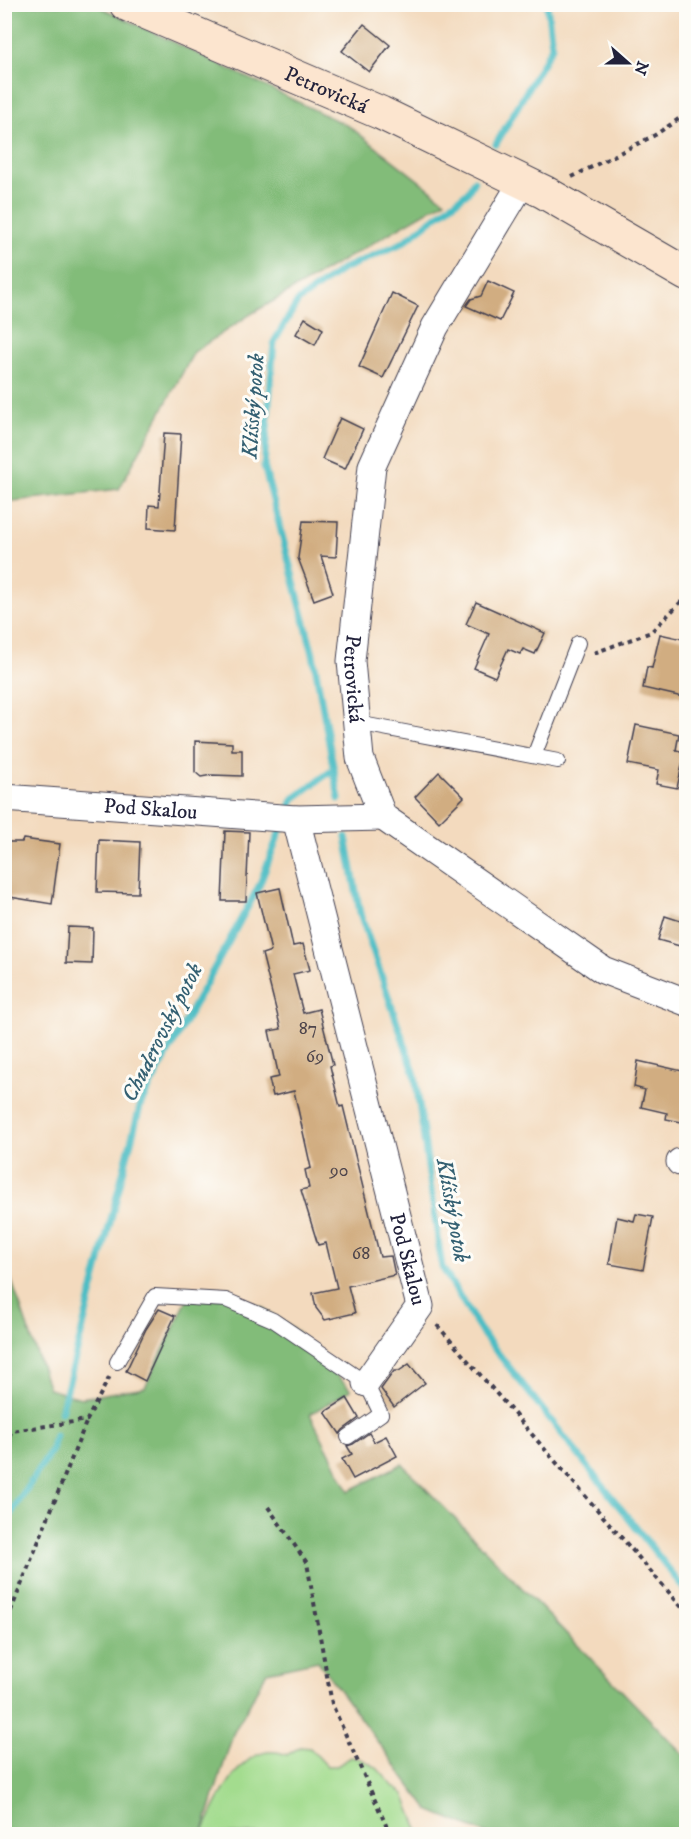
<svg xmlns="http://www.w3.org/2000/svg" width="691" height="1839" viewBox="0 0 691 1839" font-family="'IM FELL DW Pica',serif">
	<rect width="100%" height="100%" fill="#fdfcf7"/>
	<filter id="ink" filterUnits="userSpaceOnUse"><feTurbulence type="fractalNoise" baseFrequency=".0167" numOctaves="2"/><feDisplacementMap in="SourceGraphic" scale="12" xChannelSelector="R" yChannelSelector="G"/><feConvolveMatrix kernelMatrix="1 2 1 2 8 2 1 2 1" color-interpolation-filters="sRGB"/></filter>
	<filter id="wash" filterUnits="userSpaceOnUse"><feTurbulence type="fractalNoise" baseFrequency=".008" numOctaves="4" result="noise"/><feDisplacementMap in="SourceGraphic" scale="24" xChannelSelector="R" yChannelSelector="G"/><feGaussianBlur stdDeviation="1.35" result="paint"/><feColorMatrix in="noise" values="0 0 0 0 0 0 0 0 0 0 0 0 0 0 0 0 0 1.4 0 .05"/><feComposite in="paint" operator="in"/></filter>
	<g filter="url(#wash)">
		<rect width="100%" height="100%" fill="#f3dabe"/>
		<!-- green -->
		<path fill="#a3dc8e" stroke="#627f64" stroke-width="1.5" d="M 300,1747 L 310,1748 L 327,1766 L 337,1766 L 351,1757 L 361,1759 L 376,1767 L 394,1787 L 404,1794 L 420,1834 L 202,1834 C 216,1803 243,1736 287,1755 Z"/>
		<!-- forest -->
		<g fill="#82bc79" stroke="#526f5a" stroke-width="1.5">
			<polygon points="4,5 96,5 350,127 445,201 251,314 194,352 119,489 5,502"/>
			<polygon points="4,1259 49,1389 81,1398 145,1387 190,1294 215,1288 263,1308 297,1332 351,1390 310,1414 349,1491 402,1464 686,1757 686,1834 487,1834 428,1810 318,1661 267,1672 233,1734 202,1834 5,1834"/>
		</g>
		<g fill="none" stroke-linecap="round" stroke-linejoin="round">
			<!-- stream -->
			<g stroke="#4ebdc4" stroke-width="7">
				<polyline points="496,144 552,47 547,4"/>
				<polyline points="339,799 313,654 264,466 274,342 298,301 343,269 402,243 468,192 474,181"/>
				<polyline points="288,813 293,799 334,769"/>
				<polyline points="346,837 360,913 415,1075 442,1267 482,1333 686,1591"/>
				<polyline points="61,1412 141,1103 259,886 283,823"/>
				<polyline points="4,1524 52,1449 55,1436"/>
			</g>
		</g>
		<g id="blocks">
			<!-- building -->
			<g fill="#d1ad81">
				<polygon points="364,24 390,45 369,72 342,51"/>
				<polygon points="488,281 514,293 500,321 466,306 471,299 481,296"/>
				<polygon points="392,293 418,306 383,378 359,367"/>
				<polygon points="305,318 323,329 315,345 296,334"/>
				<polygon points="340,418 363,429 345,469 322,459"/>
				<polygon points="164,433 181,434 175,530 148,528 149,505 159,506"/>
				<polygon points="303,521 338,522 336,557 321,556 333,593 314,600 298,558"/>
				<polygon points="476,602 545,633 535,654 523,649 520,654 508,649 495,677 474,668 489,634 466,624"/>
				<polygon points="660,634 687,640 687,698 643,688 647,667 652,668"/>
				<polygon points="636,725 679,734 676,750 685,752 677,788 656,784 659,770 628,764"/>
				<polygon points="195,741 232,743 232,750 242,750 242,776 212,775 201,777 195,772"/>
				<polygon points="439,772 464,797 439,822 415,797"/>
				<polygon points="225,831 249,832 246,901 222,901"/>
				<polygon points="23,839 60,844 52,904 4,896 4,842 22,842"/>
				<polygon points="99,840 140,842 138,893 97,892"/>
				<polygon points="280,888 293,946 303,944 310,970 293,974 303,1013 319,1009 333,1065 330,1066 340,1107 343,1106 380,1257 391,1256 395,1275 348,1286 355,1313 325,1320 316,1308 313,1293 337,1288 326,1243 318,1245 301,1190 309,1188 305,1170 311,1168 294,1091 273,1096 269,1079 279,1077 269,1031 281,1029 262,954 271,951 257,893"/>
				<polygon points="665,916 687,923 687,948 658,940"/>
				<polygon points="68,927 93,928 92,964 66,963"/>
				<polygon points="638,1061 687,1072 687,1123 666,1119 667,1113 641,1107 645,1090 634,1087"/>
				<polygon points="636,1214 653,1217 643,1270 609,1264 617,1217 634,1221"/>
				<polygon points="159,1309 175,1316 145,1381 126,1371 146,1329"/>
				<polygon points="409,1364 425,1383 394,1407 381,1389 394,1371 399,1371"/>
				<polygon points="347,1398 359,1418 343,1430 340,1434 325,1412"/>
				<polygon points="369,1433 374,1442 386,1436 397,1456 353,1479 342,1459 352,1454 347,1446 353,1444"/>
			</g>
		</g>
	</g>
	<g filter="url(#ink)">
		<use href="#blocks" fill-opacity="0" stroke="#413e4f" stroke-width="1.5"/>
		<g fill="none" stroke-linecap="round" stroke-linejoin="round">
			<defs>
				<g id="service">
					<polyline points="357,723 558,761"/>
					<polyline points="534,756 578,643"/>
					<polyline points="117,1362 155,1296 226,1300 273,1320 366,1383 381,1414 348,1437"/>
				</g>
				<g id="minor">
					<path id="s1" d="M 523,181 L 435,327 L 372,466 L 351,661 L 360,758 L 383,817 L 603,970 L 686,1002"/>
					<path id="s2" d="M 4,798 L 296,819 L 383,817"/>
					<path id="s3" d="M 296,819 L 420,1306 L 366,1383"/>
					<polyline points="680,1162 686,1164"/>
				</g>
				<g id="secondary">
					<path id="s4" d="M 126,4 L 381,113 L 544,192 L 686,274"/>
				</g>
			</defs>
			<!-- service casing -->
			<use href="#service" stroke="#413e4f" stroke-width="16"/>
			<!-- minor casing -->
			<use href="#minor" stroke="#413e4f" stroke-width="29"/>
			<!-- secondary casing -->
			<use href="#secondary" stroke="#413e4f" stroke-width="35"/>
			<!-- path -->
			<g stroke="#413e4f" stroke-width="4" stroke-dasharray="4.5 4.5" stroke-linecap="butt">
				<polyline points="572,177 655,135 686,114"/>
				<polyline points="594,653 651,632 686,597"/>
				<polyline points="437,1325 686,1612"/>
				<polyline points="4,1444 12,1431 87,1420 110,1376"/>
				<polyline points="268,1507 307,1563 332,1704 390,1834"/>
				<polyline points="4,1628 87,1420"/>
			</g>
			<!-- service -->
			<use href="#service" stroke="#fff" stroke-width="14"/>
			<!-- minor -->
			<use href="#minor" stroke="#fff" stroke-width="27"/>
			<!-- secondary -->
			<use href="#secondary" stroke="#fce5cf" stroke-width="33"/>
		</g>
	</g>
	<g text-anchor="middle" stroke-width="6" stroke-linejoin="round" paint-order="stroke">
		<!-- number labels -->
		<g font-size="18" fill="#4e454c">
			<text x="308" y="1034">87</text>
			<text x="315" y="1062">69</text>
			<text x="339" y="1176">90</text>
			<text x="361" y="1259">68</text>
		</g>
		<!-- street labels -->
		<g font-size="21" fill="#22223b" stroke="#fdfcf7">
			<text dy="7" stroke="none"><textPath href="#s4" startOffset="218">Petrovická</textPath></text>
			<text dy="7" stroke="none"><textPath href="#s1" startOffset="537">Petrovická</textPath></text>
			<text dy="7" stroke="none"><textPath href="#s2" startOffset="147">Pod Skalou</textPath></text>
			<text dy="7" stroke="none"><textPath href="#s3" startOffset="454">Pod Skalou</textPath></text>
		</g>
		<!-- water labels -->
		<g font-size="22" font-style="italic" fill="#346072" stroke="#fdfcf7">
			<text transform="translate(252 406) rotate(-86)" y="8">Klíšský potok</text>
			<text transform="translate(161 1032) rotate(-63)" y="8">Chuderovský potok</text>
			<text transform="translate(454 1210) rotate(80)" y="8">Klíšský potok</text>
		</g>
	</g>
	<!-- margin -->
	<rect width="691" height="1839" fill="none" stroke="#fdfcf7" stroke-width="24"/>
	<!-- north arrow -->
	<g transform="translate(628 63) rotate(111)" stroke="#fdfcf7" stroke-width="4.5" paint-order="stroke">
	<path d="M0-4.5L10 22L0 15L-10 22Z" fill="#22223b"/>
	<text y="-9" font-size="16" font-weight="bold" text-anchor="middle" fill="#22223b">N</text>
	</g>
</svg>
